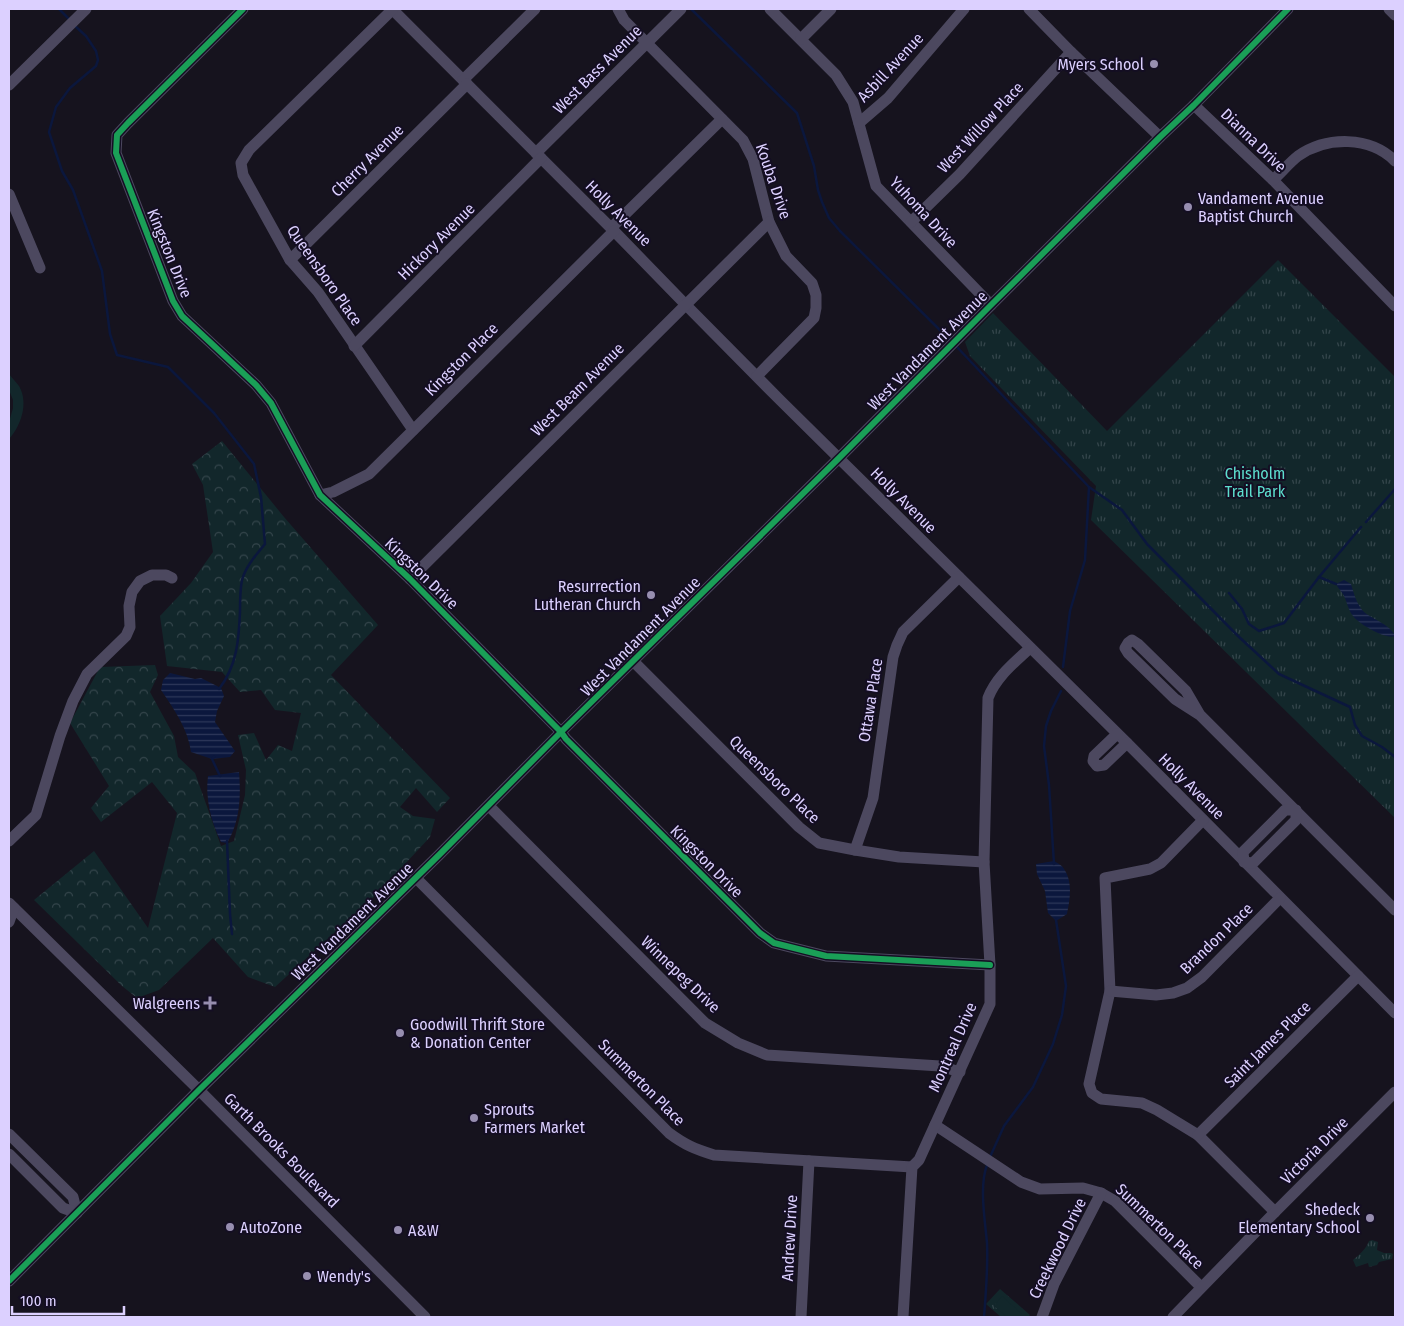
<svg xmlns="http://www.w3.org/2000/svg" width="1404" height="1326" viewBox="0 0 1404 1326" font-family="'Fira Sans Condensed',sans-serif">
	<defs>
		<pattern id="forest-crowns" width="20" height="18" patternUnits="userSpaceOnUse" patternTransform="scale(1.25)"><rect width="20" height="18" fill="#12272b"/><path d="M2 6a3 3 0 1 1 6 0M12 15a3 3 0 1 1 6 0" fill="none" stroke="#34454b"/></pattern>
		<pattern id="park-tufts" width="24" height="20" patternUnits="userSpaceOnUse" patternTransform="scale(1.25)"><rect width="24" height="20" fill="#12272b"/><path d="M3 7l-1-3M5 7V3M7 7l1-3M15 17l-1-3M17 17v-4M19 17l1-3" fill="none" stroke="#34454b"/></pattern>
		<pattern id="water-rules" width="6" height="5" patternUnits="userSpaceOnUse" patternTransform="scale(1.25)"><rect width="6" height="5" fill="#0b173d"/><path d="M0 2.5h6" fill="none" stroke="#2e385a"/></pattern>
	</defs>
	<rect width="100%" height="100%" fill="#16131e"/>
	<!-- forest -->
	<polygon fill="url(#forest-crowns)" points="222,441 284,517 378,625 331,675 450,798 437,812 416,788 400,807 413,816 435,819 430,837 379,892 275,987 248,977 213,938 159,990 137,998 122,986 34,900 94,851 148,928 177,813 152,782 101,822 91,808 109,786 70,723 100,667 155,665 158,675 150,692 174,736 178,757 195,773 221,846 234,841 245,795 246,770 238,735 254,733 266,760 278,745 292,751 301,713 275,710 261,690 240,692 222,672 167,666 160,616 191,583 213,552 203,485 192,464"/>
	<!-- park -->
	<g fill="url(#park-tufts)">
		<polygon points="1278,260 1395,377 1395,818 1091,520 1096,486 970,356 965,342 993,313 1107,431"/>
		<path d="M 1372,1240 L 1378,1242 L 1377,1250 L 1384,1253 L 1391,1253 L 1393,1254 L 1392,1259 L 1379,1262 L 1377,1265 L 1369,1267 L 1368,1263 L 1356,1267 L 1353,1260 C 1360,1254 1366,1249 1369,1241 Z"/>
		<polygon points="1000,1289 1030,1315 1028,1317 1001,1317 986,1304"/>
	</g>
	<!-- garden -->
	<g fill="#12272b">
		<path d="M 9,374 C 12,378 16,382 19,386 C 29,403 21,426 9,439 L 9,422 L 13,408 L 13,400 L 9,390 Z"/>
		<polygon points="1002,1296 1022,1314 1019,1317 1007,1317 994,1306"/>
	</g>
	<!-- water -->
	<g fill="url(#water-rules)">
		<path d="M 1344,580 L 1351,584 C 1354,594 1357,605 1364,612 C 1374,620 1391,625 1395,636 C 1386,640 1359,624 1353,616 C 1348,610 1347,601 1343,594 C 1340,590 1338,588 1336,584 Z"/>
		<path d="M 170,673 L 195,679 L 201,678 L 221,688 L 224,696 L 217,711 L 215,722 L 235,751 L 230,757 L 212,759 L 191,752 C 188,729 174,709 161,690 L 163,680 Z"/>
		<path d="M 239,772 C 241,797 240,821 227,843 L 221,842 C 211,822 205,798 208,776 Z"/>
		<path d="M 1054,861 C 1057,863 1062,865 1064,869 C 1073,882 1070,900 1067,914 L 1056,921 L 1048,913 L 1045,891 L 1037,874 L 1036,864 Z"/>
	</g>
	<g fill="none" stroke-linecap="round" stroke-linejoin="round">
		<!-- stream -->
		<g stroke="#0b173d" stroke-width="2.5">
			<polyline points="59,9 70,20"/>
			<polyline points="691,9 797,113 814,166 818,190 822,202 829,218 840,231 950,340"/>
			<path d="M 75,26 L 86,36 L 96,51 L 98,60 L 96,66 L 70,88 L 56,107 L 49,132 L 62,171 L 73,190 L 102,271 L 110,334 L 117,355 L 168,367 L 214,413 L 254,464 L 261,497 L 265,544 C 256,555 246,566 242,580 C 240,590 240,601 240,611 C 239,639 237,666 219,689"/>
			<polyline points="956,346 1089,487 1122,510 1147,544 1238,636 1279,674 1350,707 1355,725 1362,736 1382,747 1395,757"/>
			<polyline points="1366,522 1395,489"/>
			<polyline points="1319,577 1336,584"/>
			<polyline points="1229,593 1242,609 1249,624 1259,631 1284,623 1319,577 1361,527"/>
			<polyline points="1063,667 1070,611 1085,560 1089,487"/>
			<polyline points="214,757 212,759 220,776"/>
			<polyline points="227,841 230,914 232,934"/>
			<polyline points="1054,864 1049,785 1044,746 1046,726 1051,711 1061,691"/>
			<polyline points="990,1157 1004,1126 1033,1087 1053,1044 1062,1015 1066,986 1056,920"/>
			<path d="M 984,1317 C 986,1293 988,1267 987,1243 C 985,1220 979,1186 987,1165"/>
		</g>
		<!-- minor -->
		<g stroke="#4c485f" stroke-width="11">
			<polyline points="243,9 128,123 117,135 116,153 173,301 182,316 256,385 271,403 320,495 410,579 561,732 566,739 760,933 774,943 826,956 990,965"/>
			<polyline points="392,9 614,231 685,304 780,400 1127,743 1395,1013"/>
			<polyline points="393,9 249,150 241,163 243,175 290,260 318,292 413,430"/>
			<polyline points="618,9 624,20 743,140 753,159 769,222 786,256 812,283 816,295 816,308 814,318 757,376"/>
			<polyline points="770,9 836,75 853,102 876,186 991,305"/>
			<polyline points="1029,9 1071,52 1160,137"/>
			<polyline points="1389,9 1395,15"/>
			<polyline points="801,39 831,9"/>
			<polyline points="463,80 535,9"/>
			<polyline points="9,85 86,9"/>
			<polyline points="1194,105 1273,180 1395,306"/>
			<polyline points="859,123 888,98 964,9"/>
			<polyline points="536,153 681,9"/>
			<path d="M 1273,180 C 1281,173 1289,163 1298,156 C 1327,136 1370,136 1395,161"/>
			<polyline points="9,194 40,268"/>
			<polyline points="911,222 960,174 1071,52"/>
			<polyline points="611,228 722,119"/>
			<polyline points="290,260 467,84"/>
			<polyline points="354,346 541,158"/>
			<polyline points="320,495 333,492 369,474 614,231"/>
			<polyline points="410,579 769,222"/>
			<polyline points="634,662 799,827 819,843 855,850 899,857 984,862"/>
			<polyline points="1200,715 1186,691 1138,644 1132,640 1128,643 1125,648 1128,653 1175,699 1200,715 1395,910"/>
			<polyline points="1117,734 1094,756 1093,761 1097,766 1104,765 1127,743"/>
			<polyline points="489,806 705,1023 738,1043 767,1055 940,1066 960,1072"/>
			<polygon points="1285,810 1296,810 1296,820 1253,863 1244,862 1243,852"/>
			<polyline points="1203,820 1161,863 1150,869 1105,878 1110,991 1089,1084 1092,1093 1101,1099 1142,1103 1157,1110 1198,1135 1275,1212"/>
			<polyline points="9,841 36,815 60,736 73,701 87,674 126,636 130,627 129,606 132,592 140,581 152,575 166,575 172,578"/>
			<polyline points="855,850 873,798 893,657 897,645 903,632 959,577"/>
			<path d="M 416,878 L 669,1133 C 685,1145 695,1149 714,1155 L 912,1167"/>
			<polyline points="9,903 199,1090 425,1317"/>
			<polyline points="9,909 14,908 9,922"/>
			<polyline points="1110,991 1156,995 1173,993 1187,988 1202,977 1280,898"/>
			<polyline points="935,1125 1021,1182 1040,1189 1083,1188 1101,1193 1115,1201 1201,1287"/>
			<polyline points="9,1134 73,1197 77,1213"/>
			<polyline points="1198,1135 1358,976"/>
			<polyline points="9,1154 63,1208 77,1213"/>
			<polyline points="9,1281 199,1090 439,855 561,732 839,458 991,305 1160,137 1194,105 1288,9"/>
			<polyline points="801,1317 809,1161"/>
			<path d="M 903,1317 L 912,1167 L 919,1160 L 990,1004 L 990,965 L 984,862 L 988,698 C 996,677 1014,663 1030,648"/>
			<polyline points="1042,1317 1054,1284 1101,1193"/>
			<polyline points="1173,1317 1275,1212 1395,1092"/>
		</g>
		<defs>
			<g id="cycleway">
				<polyline points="243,9 128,123 117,135 116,153 173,301 182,316 256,385 271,403 320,495 410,579 561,732 566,739 760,933 774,943 826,956 990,965"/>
				<polyline points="9,1281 199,1090 439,855 561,732 839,458 991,305 1160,137 1194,105 1288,9"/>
			</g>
		</defs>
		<!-- cycleway casing -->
		<use href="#cycleway" stroke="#140e23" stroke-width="9"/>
		<!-- cycleway -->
		<use href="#cycleway" stroke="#1a9f57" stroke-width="6"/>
	</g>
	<!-- markers -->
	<g fill="#978eb0" stroke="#140e23" stroke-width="2">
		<circle cx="1154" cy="64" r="5"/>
		<circle cx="1188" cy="207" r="5"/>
		<circle cx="651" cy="595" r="5"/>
		<path d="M207.5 995.5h5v5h5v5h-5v5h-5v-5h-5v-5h5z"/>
		<circle cx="400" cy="1033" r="5"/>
		<circle cx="474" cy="1118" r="5"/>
		<circle cx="1370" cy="1218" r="5"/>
		<circle cx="230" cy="1227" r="5"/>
		<circle cx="398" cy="1230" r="5"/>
		<circle cx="307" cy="1276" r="5"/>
	</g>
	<g text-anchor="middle" stroke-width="4" stroke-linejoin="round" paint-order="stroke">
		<!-- poi labels -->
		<g font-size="16" fill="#dcd0ff" stroke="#140e23" text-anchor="start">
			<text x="1144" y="70" text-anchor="end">Myers School</text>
			<text x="1198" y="204">Vandament Avenue<tspan x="1198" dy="18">Baptist Church</tspan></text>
			<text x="641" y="592" text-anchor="end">Resurrection<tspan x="641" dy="18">Lutheran Church</tspan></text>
			<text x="200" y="1009" text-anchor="end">Walgreens</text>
			<text x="410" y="1030">Goodwill Thrift Store<tspan x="410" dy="18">&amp; Donation Center</tspan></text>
			<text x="484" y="1115">Sprouts<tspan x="484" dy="18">Farmers Market</tspan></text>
			<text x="1360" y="1215" text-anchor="end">Shedeck<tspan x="1360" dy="18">Elementary School</tspan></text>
			<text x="240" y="1233">AutoZone</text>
			<text x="408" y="1236">A&amp;W</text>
			<text x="317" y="1282">Wendy's</text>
		</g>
		<!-- street labels -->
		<g font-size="16" fill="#dcd0ff" stroke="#140e23">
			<text transform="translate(890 67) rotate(-47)" y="6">Asbill Avenue</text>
			<text transform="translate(597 69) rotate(-45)" y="6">West Bass Avenue</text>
			<text transform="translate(980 127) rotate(-47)" y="6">West Willow Place</text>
			<text transform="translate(1254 140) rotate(44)" y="6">Dianna Drive</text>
			<text transform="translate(367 160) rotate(-45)" y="6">Cherry Avenue</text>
			<text transform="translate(774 181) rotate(71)" y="6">Kouba Drive</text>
			<text transform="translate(924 212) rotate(47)" y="6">Yuhoma Drive</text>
			<text transform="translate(619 213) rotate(45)" y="6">Holly Avenue</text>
			<text transform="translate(436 241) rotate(-45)" y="6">Hickory Avenue</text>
			<text transform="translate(170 253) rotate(68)" y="6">Kingston Drive</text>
			<text transform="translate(325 275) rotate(55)" y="6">Queensboro Place</text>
			<text transform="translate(927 350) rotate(-45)" y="6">West Vandament Avenue</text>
			<text transform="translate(461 359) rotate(-45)" y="6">Kingston Place</text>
			<text transform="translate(577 389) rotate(-45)" y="6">West Beam Avenue</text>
			<text transform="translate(904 500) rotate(45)" y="6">Holly Avenue</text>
			<text transform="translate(422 573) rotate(44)" y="6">Kingston Drive</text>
			<text transform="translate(640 636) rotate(-45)" y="6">West Vandament Avenue</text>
			<text transform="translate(870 700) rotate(-81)" y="6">Ottawa Place</text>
			<text transform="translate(775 779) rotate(44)" y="6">Queensboro Place</text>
			<text transform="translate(1192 786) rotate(45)" y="6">Holly Avenue</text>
			<text transform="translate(707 861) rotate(45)" y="6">Kingston Drive</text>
			<text transform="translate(352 921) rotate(-44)" y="6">West Vandament Avenue</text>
			<text transform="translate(1216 938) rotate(-44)" y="6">Brandon Place</text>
			<text transform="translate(681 974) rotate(44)" y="6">Winnepeg Drive</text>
			<text transform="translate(1267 1044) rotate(-45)" y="6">Saint James Place</text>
			<text transform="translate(952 1047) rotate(-66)" y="6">Montreal Drive</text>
			<text transform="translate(642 1082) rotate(45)" y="6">Summerton Place</text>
			<text transform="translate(282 1150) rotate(45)" y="6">Garth Brooks Boulevard</text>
			<text transform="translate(1314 1150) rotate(-45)" y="6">Victoria Drive</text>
			<text transform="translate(1160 1226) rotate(44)" y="6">Summerton Place</text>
			<text transform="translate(789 1238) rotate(-87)" y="6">Andrew Drive</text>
			<text transform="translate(1057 1248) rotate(-64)" y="6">Creekwood Drive</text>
		</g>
		<!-- park labels -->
		<g font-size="16" fill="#5ddece" stroke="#140e23">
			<text x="1255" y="479">Chisholm<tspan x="1255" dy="18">Trail Park</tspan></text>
		</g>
	</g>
	<!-- border -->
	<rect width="1404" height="1326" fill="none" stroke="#dcd0ff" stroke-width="20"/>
	<!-- scale -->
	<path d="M12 1306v8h112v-8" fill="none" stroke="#dcd0ff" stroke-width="2.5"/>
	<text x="20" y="1306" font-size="15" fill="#dcd0ff" stroke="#140e23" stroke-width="4" paint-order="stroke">100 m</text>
</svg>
